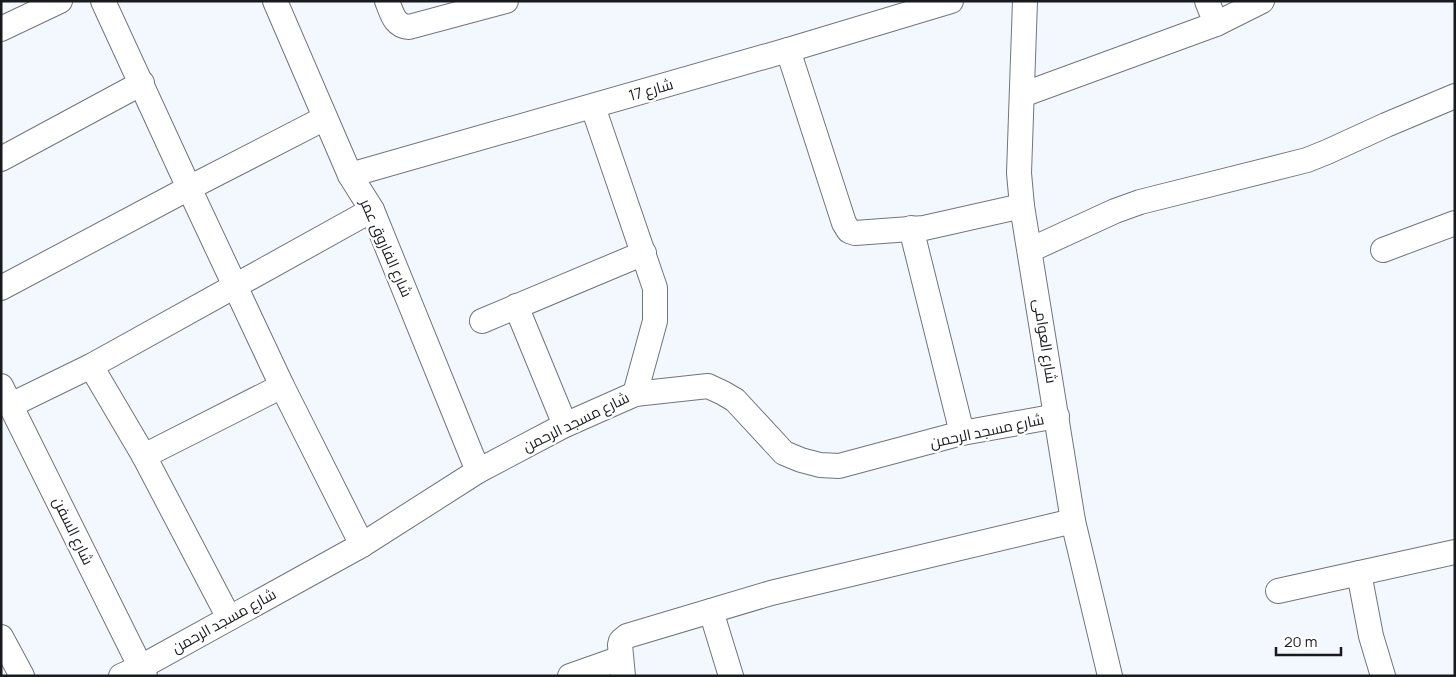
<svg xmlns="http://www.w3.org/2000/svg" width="1456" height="677" viewBox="0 0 1456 677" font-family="Manrope,Cairo,sans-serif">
	<rect width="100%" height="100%" fill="#f3f8fe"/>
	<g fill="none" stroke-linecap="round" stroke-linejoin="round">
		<defs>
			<g id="minor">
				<polyline points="103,1 189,188 282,386 362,545"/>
				<polyline points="275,1 350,175 372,210 478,471"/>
				<path d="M 387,1 C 392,13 394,26 409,27 L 506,1"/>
				<polyline points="1025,1 1019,173 1022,206 1073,521 1110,676"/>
				<polyline points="1207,1 1216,24"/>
				<polyline points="1,29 60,1"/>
				<polyline points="788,50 844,223 849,231 855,233 924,228 1022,206"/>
				<polyline points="1022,95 1216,24 1262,1"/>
				<polyline points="593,107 655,288 655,321 635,394"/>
				<polyline points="1,159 142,83"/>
				<polyline points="350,175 788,50 951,1"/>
				<polyline points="911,228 962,433"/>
				<polyline points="1030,250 1115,211 1140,202 1307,160 1327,152 1386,125 1455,96"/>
				<polyline points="1383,250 1455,223"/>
				<polyline points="1,288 189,188 325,118"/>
				<polyline points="516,306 565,425"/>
				<polyline points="482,321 644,253"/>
				<polyline points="91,366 144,456 229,618"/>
				<polyline points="1,386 145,676"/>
				<polyline points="11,405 91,366 372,210"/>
				<polyline points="144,456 282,386"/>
				<polyline points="1359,573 1371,636 1383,676"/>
				<polyline points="1278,591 1455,552"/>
				<polyline points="711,611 731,676"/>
				<polyline points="1,637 22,676"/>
				<polyline points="121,676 141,667 362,545 478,471 565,425 635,394 708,386 723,393 735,400 784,453 801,460 820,465 839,466 962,433 1057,416"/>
				<polyline points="570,676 621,658"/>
				<polyline points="623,676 620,645 621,641 627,636 771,593 1073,521"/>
			</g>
		</defs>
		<!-- minor casing -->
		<use href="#minor" stroke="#70757b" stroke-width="26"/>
		<!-- minor -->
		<use href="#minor" stroke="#fff" stroke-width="24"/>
	</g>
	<g text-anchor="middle" stroke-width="5" stroke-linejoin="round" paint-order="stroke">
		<!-- street labels -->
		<g font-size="15" fill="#181a1d" stroke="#fff">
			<text transform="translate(651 90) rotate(-16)" y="5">شارع 17</text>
			<text transform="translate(386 248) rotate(66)" y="5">شارع الفاروق عمر</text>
			<text transform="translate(1045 341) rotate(81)" y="5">شارع العوامى</text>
			<text transform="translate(576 422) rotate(-26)" y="5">شارع مسجد الرحمن</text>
			<text transform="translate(987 431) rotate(-12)" y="5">شارع مسجد الرحمن</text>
			<text transform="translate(73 531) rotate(64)" y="5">شارع السفن</text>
			<text transform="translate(224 621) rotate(-29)" y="5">شارع مسجد الرحمن</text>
		</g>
	</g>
	<!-- border -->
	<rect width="1456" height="677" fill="none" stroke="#181a1d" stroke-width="5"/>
	<!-- scale -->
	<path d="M1276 647v8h65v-8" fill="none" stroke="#181a1d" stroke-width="2.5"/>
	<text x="1284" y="647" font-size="15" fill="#181a1d" stroke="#ffffff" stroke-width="4" paint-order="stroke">20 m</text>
</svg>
